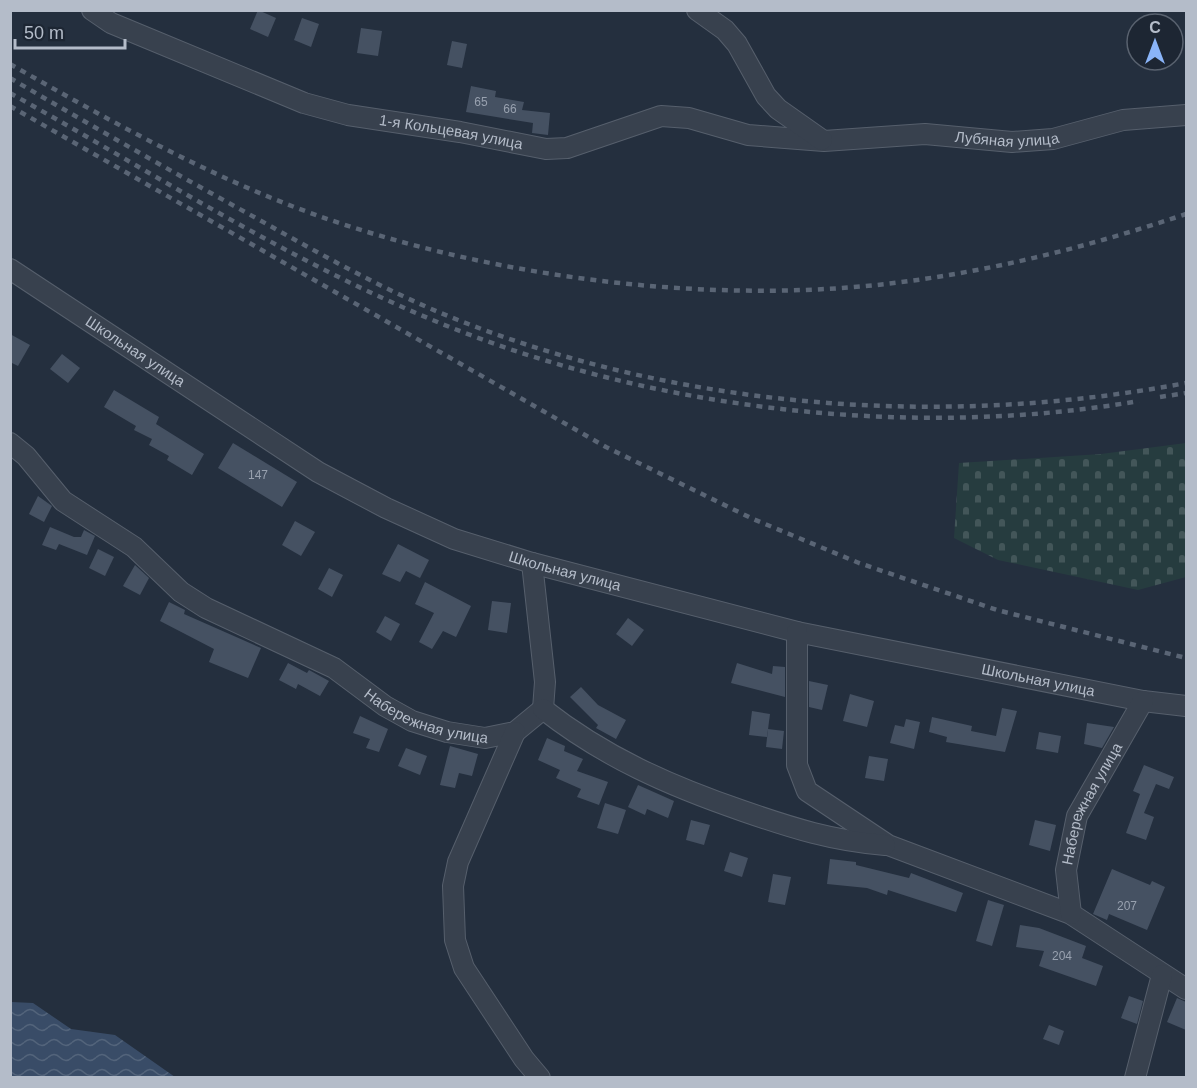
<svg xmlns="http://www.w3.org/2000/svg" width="1197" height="1088" viewBox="0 0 1197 1088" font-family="Helvetica,sans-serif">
	<defs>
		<pattern id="cemetery-stones" width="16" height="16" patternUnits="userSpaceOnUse" patternTransform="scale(1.5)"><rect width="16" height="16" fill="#263c3f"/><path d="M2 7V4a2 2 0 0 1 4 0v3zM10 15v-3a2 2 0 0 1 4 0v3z" fill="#435659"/></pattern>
		<pattern id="water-waves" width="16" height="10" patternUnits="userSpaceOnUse" patternTransform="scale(1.5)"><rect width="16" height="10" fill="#394c67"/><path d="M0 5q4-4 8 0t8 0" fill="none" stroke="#53647b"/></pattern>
	</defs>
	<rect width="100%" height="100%" fill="#242f3e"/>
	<!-- cemetery -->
	<polygon fill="url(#cemetery-stones)" points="1186,443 1186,577 1138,590 998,560 954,538 959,463 1101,454"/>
	<!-- water -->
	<polygon fill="url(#water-waves)" points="11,1002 33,1003 71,1029 115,1035 175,1077 11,1077"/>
	<!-- building -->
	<g fill="#455162">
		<polygon points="258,10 276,18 268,37 250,29"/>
		<polygon points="302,18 319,24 311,47 294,40"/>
		<polygon points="361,28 382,31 378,56 357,53"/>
		<polygon points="452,41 467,44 462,68 447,65"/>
		<polygon points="471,86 496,91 495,97 524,102 522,110 550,113 548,135 532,133 533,123 466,112"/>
		<polygon points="10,334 30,345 18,366 10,362"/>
		<polygon points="62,354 80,368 68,383 50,369"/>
		<polygon points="114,390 159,417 156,424 204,454 192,475 167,460 169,456 149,445 152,439 134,430 136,426 104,407"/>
		<polygon points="233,443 297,482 282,507 218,468"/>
		<polygon points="38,496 52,506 44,522 29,514"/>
		<polygon points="295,521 315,532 301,556 282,545"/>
		<polygon points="50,527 74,537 81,537 84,530 95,536 87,555 59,544 56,550 42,545"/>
		<polygon points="398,544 429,560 420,578 406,571 400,582 382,574"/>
		<polygon points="98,549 114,557 105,576 89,568"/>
		<polygon points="135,565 149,578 140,595 123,586"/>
		<polygon points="329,568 343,575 332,597 318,589"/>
		<polygon points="425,582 471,606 456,637 443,631 432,649 419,642 434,613 415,604"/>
		<polygon points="492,601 511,603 507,633 488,630"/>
		<polygon points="169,602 185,610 184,614 261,648 248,678 209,662 214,649 160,621"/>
		<polygon points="385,616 400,624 391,641 376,632"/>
		<polygon points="628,618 644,630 632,646 616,634"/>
		<polygon points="288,663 307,673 309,670 329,681 320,696 298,684 296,689 279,680"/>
		<polygon points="737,663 772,674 773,666 785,667 785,697 731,683"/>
		<polygon points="809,681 828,685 822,710 809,707"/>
		<polygon points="581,687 598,705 626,720 616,739 596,728 598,725 570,697"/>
		<polygon points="850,694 874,701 867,727 843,721"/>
		<polygon points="1002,708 1017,711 1005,752 946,742 947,737 929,732 932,717 972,726 971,731 996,736"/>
		<polygon points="752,711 770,714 767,737 749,735"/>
		<polygon points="360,716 388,729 379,752 366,748 370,739 353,733"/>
		<polygon points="906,719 920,722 914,749 890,743 895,725 904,727"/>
		<polygon points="1087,723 1114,727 1102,748 1084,744"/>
		<polygon points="768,729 784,731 782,749 766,747"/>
		<polygon points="1039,732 1061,736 1058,753 1036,749"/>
		<polygon points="547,738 565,746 564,751 583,759 577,771 608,782 599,805 577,797 581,789 556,778 560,770 538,760"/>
		<polygon points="450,746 478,754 472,776 459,773 455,788 440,785"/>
		<polygon points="406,748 427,756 420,775 398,766"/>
		<polygon points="869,756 888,759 884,781 865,778"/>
		<polygon points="1144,765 1174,777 1169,789 1156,784 1144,813 1154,817 1146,840 1126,833 1140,794 1133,791"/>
		<polygon points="638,785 674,801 668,818 647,809 645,815 628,807"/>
		<polygon points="605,803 626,810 618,834 597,828"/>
		<polygon points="691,820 710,825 704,845 686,840"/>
		<polygon points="1035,820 1056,825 1050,851 1029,845"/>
		<polygon points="730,852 748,858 742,877 724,871"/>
		<polygon points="830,859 856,862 856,865 909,878 911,873 963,893 956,912 888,890 887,895 867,888 827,884"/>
		<polygon points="1112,869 1150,885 1152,881 1165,887 1147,930 1109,914 1107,920 1093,914"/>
		<polygon points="773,874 791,877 785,905 768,902"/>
		<polygon points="988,900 1004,905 992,946 976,941"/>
		<polygon points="1020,925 1039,928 1086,946 1082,958 1103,966 1096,986 1039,966 1044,951 1016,947"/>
		<polygon points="1129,996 1143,1001 1137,1024 1121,1018"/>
		<polygon points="1177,998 1186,1002 1186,1030 1167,1022"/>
		<polygon points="1049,1025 1064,1031 1059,1045 1043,1039"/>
	</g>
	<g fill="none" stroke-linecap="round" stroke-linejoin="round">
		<defs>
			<g id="minor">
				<path id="s1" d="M 92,10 L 111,23 L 304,103 L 348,115 L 460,132 L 546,149 L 567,148 L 661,116 L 689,118 L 748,135 L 824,141 L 925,134 L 1012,142 L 1053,139 L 1123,120 L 1186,115"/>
				<polyline points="697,10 725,30 737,44 766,96 778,109 822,140"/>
				<path id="s2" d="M 10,269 L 318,472 L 386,508 L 454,539 L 532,563 L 797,632 L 1143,701 L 1186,706"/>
				<path id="s3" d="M 10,443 L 26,456 L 63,501 L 134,547 L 181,592 L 206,608 L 334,668 L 385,706 L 412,721 L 447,732 L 485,738 L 515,732 L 543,709"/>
				<polyline points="532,563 545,682 543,709"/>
				<polyline points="797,632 797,765 807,791 888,845 1071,914 1186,989"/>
				<path d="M 543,709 C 604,757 670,786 743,811 C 792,828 833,841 885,845"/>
				<polyline points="515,732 458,862 453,886 455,940 464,968 524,1059 540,1078"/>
				<path id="s4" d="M 1071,914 L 1066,870 L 1077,816 L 1143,701"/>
				<polyline points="1135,1078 1162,975"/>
			</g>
		</defs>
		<!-- minor casing -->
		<use href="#minor" stroke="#565f6c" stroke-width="22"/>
		<!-- minor -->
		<use href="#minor" stroke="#38414e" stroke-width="20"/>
		<!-- rail -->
		<g stroke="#5a6575" stroke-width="4.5" stroke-dasharray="6 6" stroke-linecap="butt">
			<path d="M 10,64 C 96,113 183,162 274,199 C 457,273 690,306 886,284 C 989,272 1088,247 1186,214"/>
			<path d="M 10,78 C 92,126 174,173 256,218 C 322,255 387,292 458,320 C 686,410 946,428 1186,383"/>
			<path d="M 10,93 C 150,171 287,260 435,321 C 649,410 911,440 1139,401"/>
			<polyline points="10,106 606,447 753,519 859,563 997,610 1186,658"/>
			<polyline points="1160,397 1186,393"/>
		</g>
	</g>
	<g text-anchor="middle" stroke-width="4.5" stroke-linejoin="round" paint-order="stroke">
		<!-- number labels -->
		<g font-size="12" fill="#98a1af">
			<text x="481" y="106">65</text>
			<text x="510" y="113">66</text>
			<text x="258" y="479">147</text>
			<text x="1127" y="910">207</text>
			<text x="1062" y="960">204</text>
		</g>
		<!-- street labels -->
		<g font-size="15" fill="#b4bcc9" stroke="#1d2633">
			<text dy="5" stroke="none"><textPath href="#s1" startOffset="382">1-я Кольцевая улица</textPath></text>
			<text dy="5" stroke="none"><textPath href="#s1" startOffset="948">Лубяная улица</textPath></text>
			<text dy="5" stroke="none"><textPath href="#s2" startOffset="150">Школьная улица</textPath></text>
			<text dy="5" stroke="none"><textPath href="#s2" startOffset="636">Школьная улица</textPath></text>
			<text dy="5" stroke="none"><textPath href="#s2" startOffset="1122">Школьная улица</textPath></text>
			<text dy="5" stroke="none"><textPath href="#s3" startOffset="506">Набережная улица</textPath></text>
			<text dy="5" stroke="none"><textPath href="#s4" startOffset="116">Набережная улица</textPath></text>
		</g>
	</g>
	<!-- border -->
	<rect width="1197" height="1088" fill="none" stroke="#b4bcc9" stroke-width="24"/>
	<!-- north arrow -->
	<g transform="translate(1155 42)"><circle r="28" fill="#1d2633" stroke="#59626f" stroke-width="1.5"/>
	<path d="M0-4.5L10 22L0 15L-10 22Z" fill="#8ab4f8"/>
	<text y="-9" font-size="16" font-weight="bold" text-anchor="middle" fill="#b4bcc9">С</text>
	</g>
	<!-- scale -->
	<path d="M15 39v9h110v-9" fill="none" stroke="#b4bcc9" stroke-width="3"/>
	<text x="24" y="39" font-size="18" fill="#b4bcc9" stroke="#1d2633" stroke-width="4.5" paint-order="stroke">50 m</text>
</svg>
